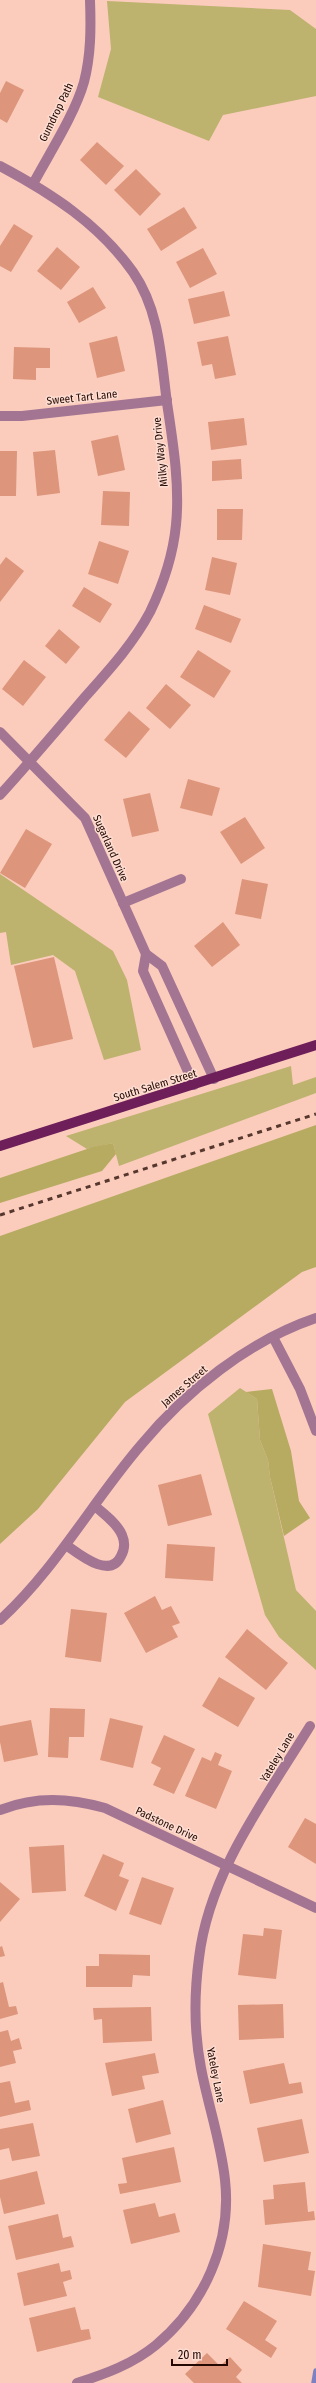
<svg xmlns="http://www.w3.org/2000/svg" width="316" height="2383" viewBox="0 0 316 2383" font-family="'Fira Sans Condensed',sans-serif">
	<rect width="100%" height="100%" fill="#fbccbc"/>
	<!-- green -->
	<g fill="#bdb26e">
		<polygon points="107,1 290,10 316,29 316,96 223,115 209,141 98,97 111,49"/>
		<polygon points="0,874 113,951 127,980 141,1050 104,1060 75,971 53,955 11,965 6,932 0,933"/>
		<polygon points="291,1066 293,1085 316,1077 316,1093 119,1166 113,1143 87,1149 66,1136"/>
		<polygon points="240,1388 257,1399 260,1440 268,1460 270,1477 296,1590 316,1611 316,1670 279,1637 265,1615 208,1414"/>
	</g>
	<!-- forest -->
	<g fill="#b7ab62">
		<polygon points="316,1125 316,1267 302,1272 125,1402 38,1509 0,1544 0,1236"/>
		<polygon points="113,1143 116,1154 102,1171 0,1203 0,1178 93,1147"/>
		<polygon points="272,1389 291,1451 299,1501 310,1518 284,1536 270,1477 268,1460 260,1440 257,1399 246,1392"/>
	</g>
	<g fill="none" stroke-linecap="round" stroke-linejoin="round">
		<!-- stream -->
		<polyline stroke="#7d81c1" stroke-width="5.5" points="314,2383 316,2371"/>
	</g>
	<!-- building -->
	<g fill="#dd957b">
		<polygon points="6,81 24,90 7,123 0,119 0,93"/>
		<polygon points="97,142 124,166 106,185 80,160"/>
		<polygon points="136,169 161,194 140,216 114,190"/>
		<polygon points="184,207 197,228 161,251 147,229"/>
		<polygon points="14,224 33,236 11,272 0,266 0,246"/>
		<polygon points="57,247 80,267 61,290 37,271"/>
		<polygon points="203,248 217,274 190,288 176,262"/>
		<polygon points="93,287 106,308 79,323 67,302"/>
		<polygon points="224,291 230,316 194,324 188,299"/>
		<polygon points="117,336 125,371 97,378 89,343"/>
		<polygon points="228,336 236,375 215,379 212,364 202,366 197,342"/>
		<polygon points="14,347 50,348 50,368 36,368 36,380 13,379"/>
		<polygon points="244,418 247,445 211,450 208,422"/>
		<polygon points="118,435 125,470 98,476 91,441"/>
		<polygon points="55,450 60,493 37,496 33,452"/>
		<polygon points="0,451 17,451 16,496 0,496"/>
		<polygon points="241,459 242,479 212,481 212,461"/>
		<polygon points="103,491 130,492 129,526 101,525"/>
		<polygon points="217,509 243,509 242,540 217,540"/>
		<polygon points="99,541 129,551 118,584 88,574"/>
		<polygon points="6,557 24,571 0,602 0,565"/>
		<polygon points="212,557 237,563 230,595 205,590"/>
		<polygon points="84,587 112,604 100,623 72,606"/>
		<polygon points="204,605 241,619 231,643 195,629"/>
		<polygon points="59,629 80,647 66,664 45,646"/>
		<polygon points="198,650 231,671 214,698 180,677"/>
		<polygon points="24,660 46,677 23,706 2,689"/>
		<polygon points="166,684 191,705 170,729 146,708"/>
		<polygon points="129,711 150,729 126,758 104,740"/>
		<polygon points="188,779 220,788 212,816 180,808"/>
		<polygon points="150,793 159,831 132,837 123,799"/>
		<polygon points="245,817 265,848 241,864 220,832"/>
		<polygon points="26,829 52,844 25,888 0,873"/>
		<polygon points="242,879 268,884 261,919 235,914"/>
		<polygon points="223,922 240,945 212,967 194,946"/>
		<polygon points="54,957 73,1039 33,1048 14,966"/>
		<polygon points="201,1474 212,1515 168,1526 158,1485"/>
		<polygon points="167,1544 215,1547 213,1581 165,1578"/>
		<polygon points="155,1596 162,1610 171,1606 180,1623 172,1626 178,1637 146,1653 124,1613"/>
		<polygon points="71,1609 107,1613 101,1662 65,1657"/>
		<polygon points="247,1629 288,1663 266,1690 225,1657"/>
		<polygon points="219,1677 255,1698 238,1727 202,1706"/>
		<polygon points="50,1708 85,1709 84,1737 69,1737 68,1758 48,1757"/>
		<polygon points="110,1718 143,1726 133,1768 100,1760"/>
		<polygon points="31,1720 38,1755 4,1762 0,1742 0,1726"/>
		<polygon points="164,1735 195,1749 174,1794 153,1785 161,1768 151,1763"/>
		<polygon points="215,1752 222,1755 218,1765 232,1771 216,1809 185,1796 202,1757 211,1761"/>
		<polygon points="305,1818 316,1824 316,1864 288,1847"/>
		<polygon points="64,1845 66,1891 32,1893 29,1847"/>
		<polygon points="103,1854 124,1863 119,1876 129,1880 116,1911 84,1896"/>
		<polygon points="142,1877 174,1888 161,1925 129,1914"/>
		<polygon points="0,1882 20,1899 0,1922"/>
		<polygon points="264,1928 282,1930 276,1979 238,1975 243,1934 263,1936"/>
		<polygon points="2,1946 5,1956 0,1957 0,1947"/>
		<polygon points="99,1954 150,1955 150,1976 133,1975 132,1987 86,1987 86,1966 99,1966"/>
		<polygon points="3,1982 9,2007 16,2006 18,2014 0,2019 0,1983"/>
		<polygon points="283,2004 284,2038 239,2040 238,2005"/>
		<polygon points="151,2007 152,2041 103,2043 102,2019 94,2020 93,2008"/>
		<polygon points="8,2030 11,2041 19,2038 22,2049 13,2051 16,2063 0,2067 0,2032"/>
		<polygon points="155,2053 159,2073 142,2076 145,2089 112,2096 105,2063"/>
		<polygon points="284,2063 289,2084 301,2082 303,2093 250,2104 243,2071"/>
		<polygon points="10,2081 15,2103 29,2100 31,2110 0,2117 0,2083"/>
		<polygon points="163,2100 171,2134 136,2143 128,2109"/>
		<polygon points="302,2119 309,2153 264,2162 257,2128"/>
		<polygon points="33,2123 40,2156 12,2161 9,2148 0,2150 0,2129"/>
		<polygon points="174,2147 181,2182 120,2194 118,2184 127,2183 122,2158"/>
		<polygon points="37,2171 45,2204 4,2214 0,2197 0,2180"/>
		<polygon points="305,2182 308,2212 314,2211 315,2220 265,2225 263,2200 274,2199 273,2185"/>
		<polygon points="155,2203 159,2217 175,2213 180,2232 131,2244 123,2210"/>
		<polygon points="58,2214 63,2238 71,2236 74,2247 16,2260 8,2226"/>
		<polygon points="263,2244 311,2252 308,2270 315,2271 311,2296 258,2287"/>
		<polygon points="59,2263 61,2272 70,2270 72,2279 63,2282 67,2296 24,2306 17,2273"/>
		<polygon points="244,2301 277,2321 265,2340 277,2348 271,2358 226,2329"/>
		<polygon points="75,2307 81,2330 89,2329 91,2339 37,2352 29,2318"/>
		<polygon points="207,2353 220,2366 230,2357 242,2370 236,2377 242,2383 194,2383 185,2374"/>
	</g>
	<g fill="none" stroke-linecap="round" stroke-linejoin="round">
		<!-- minor -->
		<g stroke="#a37593" stroke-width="10">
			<path d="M 0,166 C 51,193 99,224 133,272 C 160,311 161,358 167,403 C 173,443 180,485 176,525 C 173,555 163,585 150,612 C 133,644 109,670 85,697 C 57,730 29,763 0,795"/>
			<path d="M 33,184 C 49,154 75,114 84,82 C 91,55 91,28 90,0"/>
			<polyline points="0,416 22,416 167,400"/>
			<polyline points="0,732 85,818 146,954 162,966 214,1079"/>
			<polyline points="123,903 181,879"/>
			<polyline points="146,954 143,971 194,1085"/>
			<polyline points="273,1337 300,1389 316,1431"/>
			<path d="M 66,1545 C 79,1554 110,1580 121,1556 C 125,1549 125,1542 122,1535 C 117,1523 104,1514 95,1506"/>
			<path d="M 0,1620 C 56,1569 92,1502 141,1445 C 186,1391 248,1341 316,1318"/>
			<path d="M 0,1810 C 36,1796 69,1798 105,1808 L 316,1908"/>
			<path d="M 77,2383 C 105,2374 133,2364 156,2345 C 204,2305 232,2243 225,2180 C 221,2142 208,2105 201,2068 C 194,2032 194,1995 199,1958 C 209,1872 266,1798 310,1726"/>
		</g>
		<!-- primary -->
		<polyline stroke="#6e1e59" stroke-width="10" points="0,1146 316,1045"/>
		<!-- rail -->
		<polyline stroke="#56372e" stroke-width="3" stroke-dasharray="5 5" stroke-linecap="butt" points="0,1215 316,1114"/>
	</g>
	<g text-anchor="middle" stroke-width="3" stroke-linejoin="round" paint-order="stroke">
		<!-- street labels -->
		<g font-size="11" fill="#230902" stroke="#fdddd2">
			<text transform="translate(56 112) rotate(-64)" y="4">Gumdrop Path</text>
			<text transform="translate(82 397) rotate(-6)" y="4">Sweet Tart Lane</text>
			<text transform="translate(160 452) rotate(-96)" y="4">Milky Way Drive</text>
			<text transform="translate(111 848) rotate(66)" y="4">Sugarland Drive</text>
			<text transform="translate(155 1085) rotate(-17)" y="4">South Salem Street</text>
			<text transform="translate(184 1386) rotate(-41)" y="4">James Street</text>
			<text transform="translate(277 1757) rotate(-59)" y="4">Yateley Lane</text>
			<text transform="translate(167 1824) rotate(25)" y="4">Padstone Drive</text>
			<text transform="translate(216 2075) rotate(79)" y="4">Yateley Lane</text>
		</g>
	</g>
	<!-- scale -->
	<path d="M172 2359v6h55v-6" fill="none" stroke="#230902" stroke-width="2"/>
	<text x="178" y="2359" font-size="12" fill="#230902" stroke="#fdddd2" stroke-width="3" paint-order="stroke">20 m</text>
</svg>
